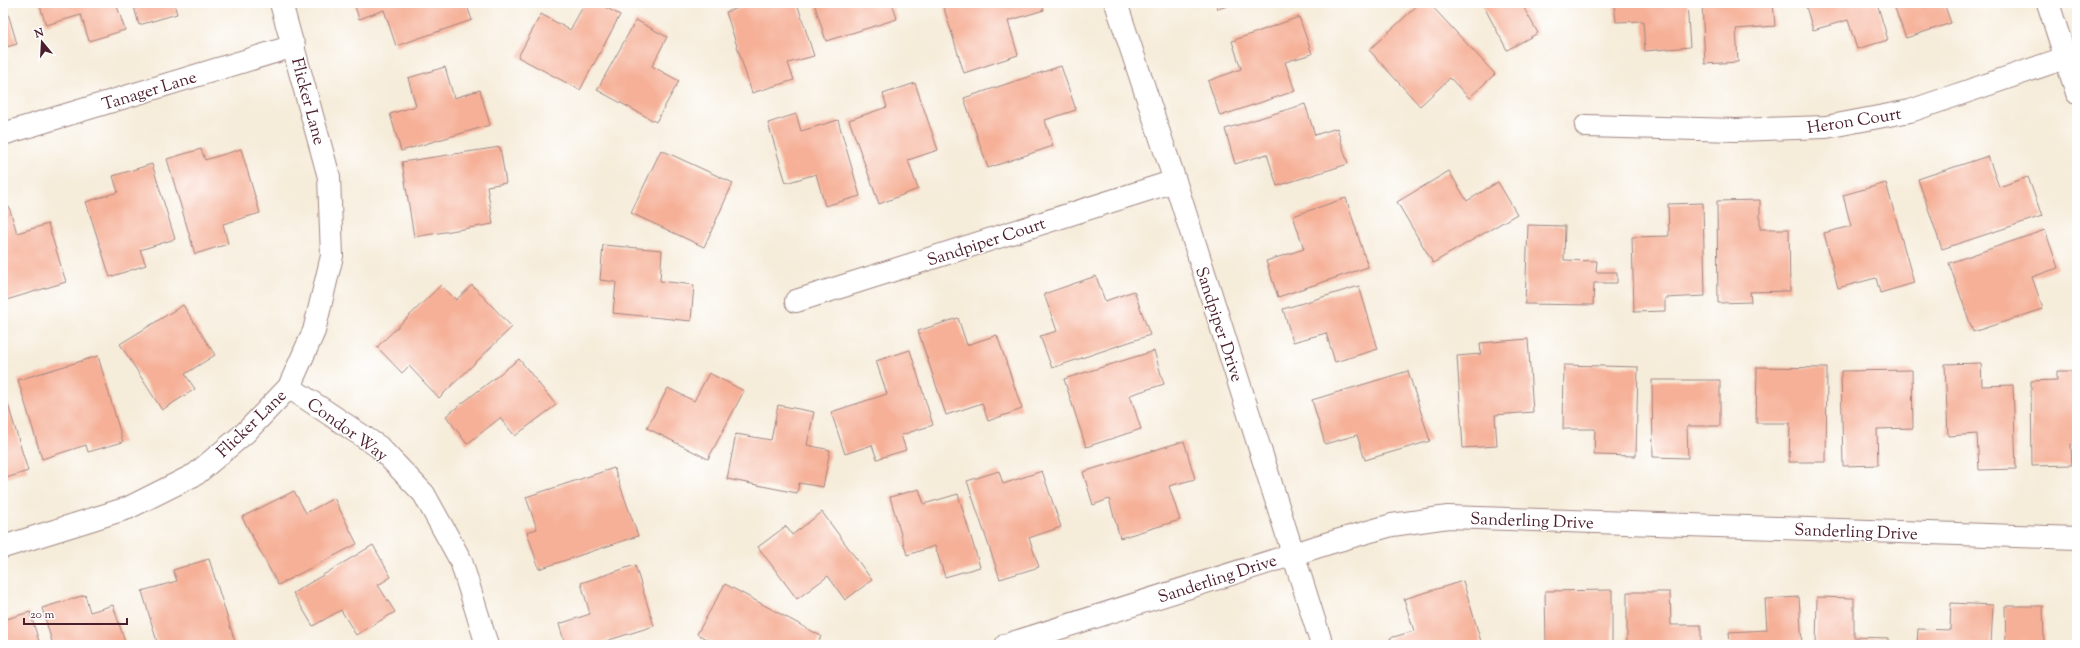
<svg xmlns="http://www.w3.org/2000/svg" width="2080" height="648" viewBox="0 0 2080 648" font-family="'Sorts Mill Goudy',serif">
	<rect width="100%" height="100%" fill="#fff"/>
	<filter id="ink" filterUnits="userSpaceOnUse"><feTurbulence type="fractalNoise" baseFrequency=".025" numOctaves="2"/><feDisplacementMap in="SourceGraphic" scale="8" xChannelSelector="R" yChannelSelector="G"/><feConvolveMatrix kernelMatrix="1 2 1 2 8 2 1 2 1" color-interpolation-filters="sRGB"/></filter>
	<filter id="wash" filterUnits="userSpaceOnUse"><feTurbulence type="fractalNoise" baseFrequency=".012" numOctaves="4" result="noise"/><feDisplacementMap in="SourceGraphic" scale="16" xChannelSelector="R" yChannelSelector="G"/><feGaussianBlur stdDeviation="0.9" result="paint"/><feColorMatrix in="noise" values="0 0 0 0 0 0 0 0 0 0 0 0 0 0 0 0 0 1.4 0 .05"/><feComposite in="paint" operator="in"/></filter>
	<g filter="url(#wash)">
		<rect width="100%" height="100%" fill="#f6ecda"/>
		<g id="blocks">
			<!-- building -->
			<g fill="#f6b097">
				<polygon points="3,3 5,3 17,44 3,48"/>
				<polygon points="39,3 116,3 125,30 89,41 81,15 46,25"/>
				<polygon points="133,3 174,3 177,14 139,25"/>
				<polygon points="354,3 466,3 472,20 396,46 384,10 359,19"/>
				<polygon points="585,3 598,3 620,15 580,90 518,57 541,14 570,30"/>
				<polygon points="754,3 797,3 814,56 788,63 794,80 752,93 726,12"/>
				<polygon points="814,3 892,3 897,19 826,41"/>
				<polygon points="950,3 1041,3 1044,10 1008,21 1018,55 964,73 943,5"/>
				<polygon points="1216,3 1237,3 1218,9"/>
				<polygon points="1420,3 1429,3 1495,74 1469,98 1450,78 1420,106 1369,50"/>
				<polygon points="1482,3 1521,3 1538,33 1507,50"/>
				<polygon points="1614,3 1687,3 1690,47 1645,51 1643,21 1616,22"/>
				<polygon points="1702,3 1773,3 1775,26 1736,29 1738,62 1705,64"/>
				<polygon points="1805,3 1877,3 1888,40 1857,49 1848,20 1813,30"/>
				<polygon points="1893,3 1944,3 1951,23 1906,38"/>
				<polygon points="1299,17 1312,54 1285,62 1295,91 1220,116 1208,81 1241,69 1232,41"/>
				<polygon points="636,20 667,37 652,66 679,81 656,122 597,90"/>
				<polygon points="1061,66 1076,110 1045,120 1053,146 988,168 964,98"/>
				<polygon points="445,67 454,98 480,90 490,125 401,151 390,114 416,106 408,78"/>
				<polygon points="915,83 938,150 908,160 918,189 879,204 849,120 887,107 883,94"/>
				<polygon points="1305,104 1315,135 1337,128 1348,164 1277,186 1267,154 1235,164 1225,129"/>
				<polygon points="796,114 801,131 838,120 860,196 825,206 816,174 786,183 768,123"/>
				<polygon points="500,147 506,183 487,186 493,224 414,237 402,162"/>
				<polygon points="201,149 205,160 241,149 260,213 223,224 228,244 195,254 167,159"/>
				<polygon points="661,150 733,183 704,247 631,213"/>
				<polygon points="1988,156 1999,187 2028,177 2042,216 1942,249 1918,179"/>
				<polygon points="152,164 175,239 140,250 146,265 110,277 86,202 118,192 113,176"/>
				<polygon points="1449,171 1467,201 1498,182 1517,214 1433,263 1397,202"/>
				<polygon points="1886,183 1914,283 1880,293 1876,278 1838,288 1824,233 1851,226 1843,195"/>
				<polygon points="1346,198 1368,267 1278,297 1266,261 1304,249 1293,216"/>
				<polygon points="1760,200 1760,229 1789,229 1790,291 1750,292 1751,302 1718,303 1717,201"/>
				<polygon points="1703,203 1705,296 1665,298 1665,311 1634,312 1632,237 1669,236 1668,204"/>
				<polygon points="9,207 17,233 48,224 66,282 3,301 3,209"/>
				<polygon points="1528,225 1565,226 1564,260 1597,261 1596,272 1617,272 1617,283 1594,283 1593,305 1525,304"/>
				<polygon points="2045,230 2058,268 2032,277 2043,309 1973,332 1949,263"/>
				<polygon points="603,245 662,250 660,281 694,285 691,321 613,313 616,282 600,280"/>
				<polygon points="1096,276 1105,301 1134,291 1150,335 1052,368 1040,336 1057,331 1044,294"/>
				<polygon points="441,285 456,300 472,285 512,327 439,398 409,366 402,373 377,347"/>
				<polygon points="1359,286 1378,349 1335,362 1326,333 1293,342 1283,309"/>
				<polygon points="183,305 215,355 185,374 195,389 162,410 120,344"/>
				<polygon points="958,318 967,345 997,335 1022,409 988,421 982,403 946,415 918,331"/>
				<polygon points="1528,339 1533,412 1495,415 1497,446 1463,448 1457,356 1481,354 1480,343"/>
				<polygon points="910,350 933,425 901,435 906,450 877,459 872,445 845,454 831,412 887,394 876,361"/>
				<polygon points="1154,351 1164,384 1130,395 1141,429 1086,447 1064,379"/>
				<polygon points="98,356 123,442 88,452 86,445 42,459 18,380"/>
				<polygon points="519,359 556,405 515,436 500,418 467,444 446,416"/>
				<polygon points="1981,363 1982,386 2013,385 2016,469 1979,470 1977,434 1948,436 1945,364"/>
				<polygon points="1564,365 1638,367 1636,456 1594,455 1595,429 1563,429"/>
				<polygon points="1757,367 1827,368 1826,462 1789,462 1790,423 1756,423"/>
				<polygon points="1912,370 1913,428 1877,429 1878,465 1843,466 1841,371"/>
				<polygon points="1408,371 1430,441 1365,460 1357,435 1325,444 1312,400"/>
				<polygon points="2057,371 2077,371 2077,444 2071,445 2072,465 2032,466 2031,381 2057,380"/>
				<polygon points="709,373 744,391 708,459 647,428 668,388 694,401"/>
				<polygon points="1652,380 1720,380 1720,426 1687,426 1688,458 1653,457"/>
				<polygon points="3,388 28,471 3,479"/>
				<polygon points="778,405 814,412 807,445 830,450 823,487 799,483 797,493 727,479 736,434 771,440"/>
				<polygon points="1184,441 1195,479 1169,486 1180,520 1120,538 1109,499 1093,505 1083,472"/>
				<polygon points="614,468 638,536 539,569 527,532 537,529 526,497"/>
				<polygon points="999,471 1003,484 1042,471 1061,527 1029,538 1039,567 1000,579 967,481"/>
				<polygon points="919,489 924,504 958,494 980,567 945,577 935,546 907,555 890,497"/>
				<polygon points="294,491 306,513 334,498 357,544 278,585 242,517"/>
				<polygon points="822,512 872,580 845,600 828,576 797,599 758,547 786,526 792,535"/>
				<polygon points="373,545 391,577 378,585 395,612 356,635 341,610 313,626 293,593"/>
				<polygon points="209,559 236,645 158,645 142,591 177,581 173,570"/>
				<polygon points="635,565 654,626 593,645 565,645 559,624 590,614 581,583"/>
				<polygon points="1463,581 1482,645 1392,645 1390,638 1414,631 1404,599"/>
				<polygon points="725,584 821,636 817,645 717,645 697,634"/>
				<polygon points="1612,590 1612,645 1546,645 1545,591"/>
				<polygon points="1627,592 1670,592 1671,625 1701,625 1701,645 1627,645"/>
				<polygon points="85,595 90,612 113,605 126,645 53,645 42,608"/>
				<polygon points="1799,597 1802,645 1730,645 1729,632 1767,630 1765,599"/>
				<polygon points="1817,597 1854,598 1854,637 1888,638 1888,645 1816,645"/>
				<polygon points="1951,603 1993,605 1991,645 1917,645 1918,629 1950,630"/>
				<polygon points="2005,606 2043,606 2044,643 2075,642 2075,645 2006,645"/>
				<polygon points="30,612 40,645 3,645 3,620"/>
			</g>
		</g>
	</g>
	<g filter="url(#ink)">
		<use href="#blocks" fill-opacity="0" stroke="#a08682" stroke-width="1"/>
		<g fill="none" stroke-linecap="round" stroke-linejoin="round">
			<defs>
				<g id="street">
					<polyline points="1116,3 1175,181 1322,645"/>
					<polyline points="2048,3 2077,93"/>
					<polyline points="1586,126 1736,130 1826,127 1910,111 2065,58"/>
					<polyline points="3,134 294,46"/>
					<polyline points="796,301 1175,181"/>
					<polyline points="289,387 379,447 424,494 461,561 487,645"/>
					<polyline points="3,547 128,508 196,474 246,432 289,387 314,331 332,256 329,177 281,3"/>
					<polyline points="1006,645 1329,543 1392,525 1448,517 2077,538"/>
				</g>
			</defs>
			<!-- street casing -->
			<use href="#street" stroke="#a08682" stroke-width="24"/>
			<!-- street -->
			<use href="#street" stroke="#fff" stroke-width="22"/>
		</g>
	</g>
	<g text-anchor="middle" stroke-width="3" stroke-linejoin="round" paint-order="stroke">
		<!-- street labels -->
		<g font-size="17" fill="#4a1f2b" stroke="#fff">
			<text transform="translate(149 90) rotate(-17)" y="6">Tanager Lane</text>
			<text transform="translate(309 101) rotate(75)" y="6">Flicker Lane</text>
			<text transform="translate(1854 120) rotate(-9)" y="6">Heron Court</text>
			<text transform="translate(986 241) rotate(-18)" y="6">Sandpiper Court</text>
			<text transform="translate(1220 324) rotate(72)" y="6">Sandpiper Drive</text>
			<text transform="translate(251 423) rotate(-44)" y="6">Flicker Lane</text>
			<text transform="translate(348 429) rotate(36)" y="6">Condor Way</text>
			<text transform="translate(1532 520) rotate(2)" y="6">Sanderling Drive</text>
			<text transform="translate(1856 531) rotate(2)" y="6">Sanderling Drive</text>
			<text transform="translate(1217 578) rotate(-18)" y="6">Sanderling Drive</text>
		</g>
	</g>
	<!-- margin -->
	<rect width="2080" height="648" fill="none" stroke="#fff" stroke-width="16"/>
	<!-- north arrow -->
	<g transform="translate(42 42) rotate(342)" stroke="#ffffff" stroke-width="3" paint-order="stroke">
	<path d="M0-3L7 15L0 10L-7 15Z" fill="#4a1f2b"/>
	<text y="-6" font-size="11" font-weight="bold" text-anchor="middle" fill="#4a1f2b">N</text>
	</g>
	<!-- scale -->
	<path d="M24 618v6h103v-6" fill="none" stroke="#4a1f2b" stroke-width="2"/>
	<text x="30" y="618" font-size="12" fill="#4a1f2b" stroke="#ffffff" stroke-width="3" paint-order="stroke">20 m</text>
</svg>
